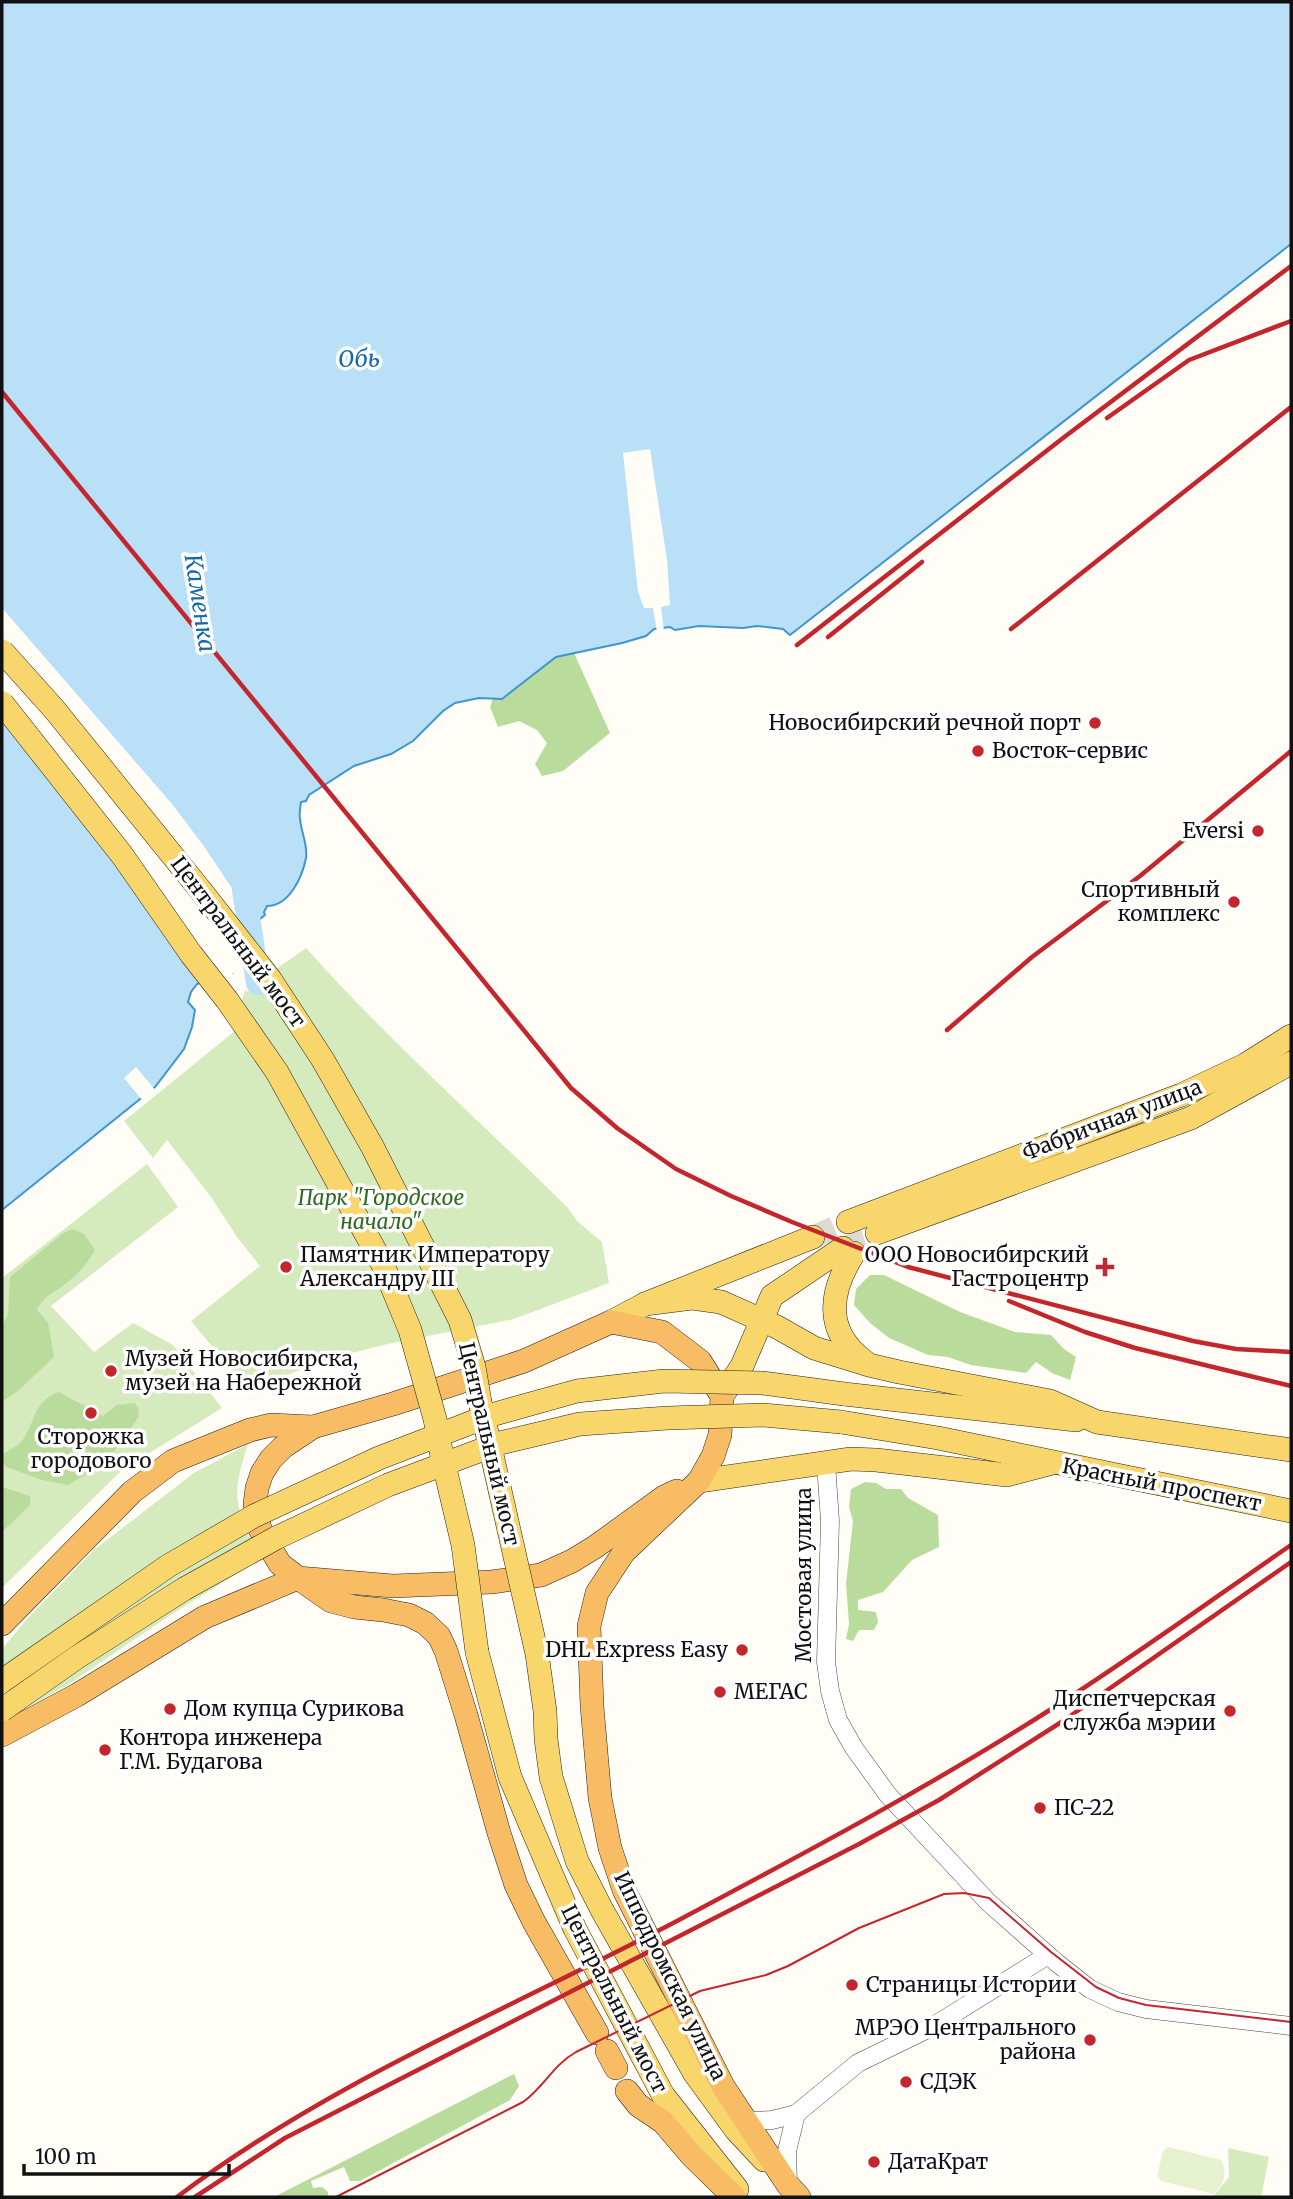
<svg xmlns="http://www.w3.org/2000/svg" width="1293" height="2199" viewBox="0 0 1293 2199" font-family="Merriweather,serif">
	<rect width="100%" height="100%" fill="#fffdf5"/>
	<!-- green -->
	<g fill="#d5ebbd">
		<path d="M 306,948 C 388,1040 481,1122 568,1208 L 577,1221 L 602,1242 L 609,1283 L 514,1319 L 383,1345 L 321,1361 L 249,1391 L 191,1321 L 260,1266 L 237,1237 L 211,1197 L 167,1140 L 153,1158 L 124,1121 L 241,1026 L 237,1015 L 245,991 Z"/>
		<polygon points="147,1164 178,1207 51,1306 94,1352 133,1323 173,1345 222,1408 122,1470 2,1588 2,1278"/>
		<path d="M 248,1444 C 245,1454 241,1465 239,1476 C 232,1504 247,1536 261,1559 L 172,1614 L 66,1686 L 2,1721 L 2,1649 L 27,1619 L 95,1549 L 194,1473 Z"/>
		<polygon points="1228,2148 1269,2157 1261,2197 1213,2197 1229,2177"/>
	</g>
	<!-- forest -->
	<g fill="#b9dc9c">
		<polygon points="574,653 610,733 563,771 542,776 535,764 547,743 537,730 519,721 498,727 490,707 497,687 551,659"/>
		<path d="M 72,1229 L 84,1234 L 95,1250 C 88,1263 76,1276 65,1284 C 52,1295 44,1295 37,1310 L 48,1323 L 54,1357 L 19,1390 L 2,1402 L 2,1325 L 8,1315 L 10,1277 L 62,1234 Z"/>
		<polygon points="870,1275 884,1275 960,1312 1015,1332 1051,1335 1064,1349 1076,1357 1070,1380 1052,1373 1036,1362 1026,1373 971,1365 948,1357 928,1355 889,1338 870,1323 854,1305 856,1289"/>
		<path d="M 59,1392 L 103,1416 L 117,1405 L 135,1403 L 138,1408 L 139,1416 L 121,1443 L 101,1466 L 68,1485 L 42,1480 L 7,1467 L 2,1463 L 3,1454 C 9,1450 18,1446 22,1441 C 36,1422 32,1402 59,1392 Z"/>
		<polygon points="865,1482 876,1483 886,1489 901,1489 908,1498 938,1515 939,1547 912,1560 883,1592 858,1600 858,1610 876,1612 878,1622 874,1630 859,1630 853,1641 846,1639 849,1624 846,1584 853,1521 849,1507 851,1489"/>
		<polygon points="2,1487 30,1496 30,1505 2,1532"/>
		<polygon points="514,2074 519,2086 510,2100 360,2181 350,2181 344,2167 311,2181 313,2188 322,2187 328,2192 328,2197 274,2197"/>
	</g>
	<!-- pitch -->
	<path fill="#e6f2cf" d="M 1168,2147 L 1221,2160 C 1228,2174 1224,2183 1214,2194 L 1161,2181 L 1157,2175 L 1163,2152 Z"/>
	<!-- water -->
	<path fill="#b9e0f7" stroke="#3f96cf" stroke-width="2" d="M 2,2 L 1291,2 L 1291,244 L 790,635 L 783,629 L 757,626 L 743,628 L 699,626 L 675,630 L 670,627 L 654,629 L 646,636 L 622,643 L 556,657 L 502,699 L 479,698 L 455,703 L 443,711 L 413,741 L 391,754 L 354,766 L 309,795 L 306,801 L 301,802 C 300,808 299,814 300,819 C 301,832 308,845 306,858 C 302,878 289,906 267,906 L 264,912 L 265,915 L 260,919 L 250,918 L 238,971 L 197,984 L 191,992 L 188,1002 L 195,1010 L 192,1027 L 184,1049 L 155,1087 L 2,1210 Z"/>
	<!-- pier -->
	<g fill="#fffdf5">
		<polygon points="650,449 667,560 670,605 661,607 664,631 657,632 653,608 644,608 638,592 623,453"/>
		<polygon points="2,608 172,804 203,845 254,921 253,927 263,942 263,984 247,992 245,987 240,986 239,977 236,974 233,973 225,981 2,703"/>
		<polygon points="136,1067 156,1091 143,1101 124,1078"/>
	</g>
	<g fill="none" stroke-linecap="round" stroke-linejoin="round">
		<!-- river -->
		<polyline stroke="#b9e0f7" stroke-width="24" points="244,890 258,983"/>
		<!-- primary-tunnel -->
		<g stroke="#dbdad3" stroke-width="23" stroke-dasharray="23 11" stroke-linecap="butt">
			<polyline points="813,1237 848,1222"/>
			<polyline points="843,1248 867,1240 877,1233"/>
		</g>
		<defs>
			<g id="tertiary">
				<polyline points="826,1464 830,1521 826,1662 830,1691 838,1720 854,1748 888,1795 988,1902 1057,1963 1090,1989 1118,2002 1146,2009 1291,2026"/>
				<polyline points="740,2114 752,2121 772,2120 796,2114 858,2063 932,2027 1048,1955"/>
				<polyline points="788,2185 787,2151 796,2114"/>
			</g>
			<g id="primary">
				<polyline points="848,1222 1181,1095 1245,1065 1291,1036"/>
				<polyline points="877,1233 1191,1118 1291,1063"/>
				<path d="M 854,1253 C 829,1292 824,1331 864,1361"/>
				<polyline points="645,1304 692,1298 721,1302 777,1327 814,1348 869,1365 899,1372 1050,1401 1097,1422 1291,1450"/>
				<polyline points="611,1322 645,1304 813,1237"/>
				<polyline points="844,1394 1076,1420"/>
				<polyline points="722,1396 742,1366 772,1296 843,1248"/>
				<polyline points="841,1422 938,1438 1291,1511"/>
				<polyline points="699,1481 851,1459 876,1460 1007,1475 1049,1464"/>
				<polyline points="477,1652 510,1777 575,1929 663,2095 737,2189"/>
				<polyline points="537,1654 545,1711 546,1739 551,1777 577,1861 602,1910 695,2074 736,2130 764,2160"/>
			</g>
			<g id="trunk">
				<polyline points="2,1624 132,1492 173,1461 250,1430 271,1425 313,1427"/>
				<polyline points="2,1735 77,1695 205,1617 298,1578 393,1586 492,1582 541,1575 572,1561 595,1547 664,1497 677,1491"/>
				<polyline points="597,2033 534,1922 516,1885 499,1833 466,1715 446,1651 439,1636 425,1623 409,1615 383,1610 354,1607 331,1601 298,1578 280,1564 271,1549 260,1529 255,1504 257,1488 262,1473 271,1459 283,1447 313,1427 393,1404 524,1361 611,1322 662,1332 700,1361 722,1396 720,1435 713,1456 699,1481 624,1552 597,1593 589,1626 592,1706 600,1798 610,1848 624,1890 723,2086 788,2185 799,2197"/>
				<polyline points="607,2051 616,2068"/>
				<polyline points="627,2091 638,2105 663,2122 692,2156 734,2197"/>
			</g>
		</defs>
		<!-- tertiary casing -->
		<use href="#tertiary" stroke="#444" stroke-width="19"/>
		<!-- primary casing -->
		<use href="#primary" stroke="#222" stroke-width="24"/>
		<!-- trunk casing -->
		<use href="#trunk" stroke="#222" stroke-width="24"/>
		<!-- tertiary -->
		<use href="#tertiary" stroke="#fff" stroke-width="18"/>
		<!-- primary -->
		<use href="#primary" stroke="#f9d66b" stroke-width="23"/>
		<!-- trunk -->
		<use href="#trunk" stroke="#f7bc64" stroke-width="23"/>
		<!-- tram -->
		<path stroke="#c4262e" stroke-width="2" d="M 336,2197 L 523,2102 C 544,2087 553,2065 576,2052 L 700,1991 L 766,1975 L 788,1966 L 859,1928 L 944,1894 L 964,1893 L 989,1898 L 1051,1952 L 1096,1987 L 1119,1998 L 1146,2005 L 1291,2022"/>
		<!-- rail -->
		<g stroke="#c4262e" stroke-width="4.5">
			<polyline points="2,392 571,1088 617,1128 676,1169 731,1196 792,1222 908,1267 1193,1341 1236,1349 1291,1352"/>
			<polyline points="1107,418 1189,360 1291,321"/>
			<polyline points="1011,629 1291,407"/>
			<polyline points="828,637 922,562"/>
			<polyline points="797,645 1063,438 1291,266"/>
			<polyline points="947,1030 1032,957 1140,876 1291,751"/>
			<polyline points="1009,1301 1085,1332 1135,1348 1291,1386"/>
			<path d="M 177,2197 C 329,2082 509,2009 677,1921 C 805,1853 933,1785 1056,1706 C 1136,1655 1213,1599 1291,1545"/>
			<polyline points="195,2197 285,2138 859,1844 939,1800 1063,1721 1291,1562"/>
		</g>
		<defs>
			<g id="primary-bridge">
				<polyline points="2,651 54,709 202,892 270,979 323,1060 372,1146 460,1320 474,1367 480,1402 537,1654"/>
				<polyline points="2,703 122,855 191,954 227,1000 277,1072 383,1265 410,1330 435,1419 442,1456 463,1545 477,1652"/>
				<polyline points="2,1681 168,1566 254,1516 379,1458 491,1415 577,1391 664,1381 762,1383 844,1394"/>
				<polyline points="2,1710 76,1658 184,1589 276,1538 388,1485 500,1443 580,1424 668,1418 763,1415 841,1422"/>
			</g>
		</defs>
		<!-- primary-bridge casing -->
		<use href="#primary-bridge" stroke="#222" stroke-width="24" stroke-linecap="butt"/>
		<!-- primary-bridge -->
		<use href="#primary-bridge" stroke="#f9d66b" stroke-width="23"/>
	</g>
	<!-- markers -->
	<g fill="#c4262e" stroke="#fff" stroke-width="2.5">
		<circle cx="1095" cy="723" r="7"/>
		<circle cx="978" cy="751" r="7"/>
		<circle cx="1258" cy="831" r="7"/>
		<circle cx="1234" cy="902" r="7"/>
		<circle cx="286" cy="1267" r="7"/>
		<path d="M1101.5 1256.5h7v7h7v7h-7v7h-7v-7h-7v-7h7z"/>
		<circle cx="111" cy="1371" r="7"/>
		<circle cx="91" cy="1413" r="7"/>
		<circle cx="742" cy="1650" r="7"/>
		<circle cx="720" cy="1692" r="7"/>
		<circle cx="170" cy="1709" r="7"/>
		<circle cx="1230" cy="1711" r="7"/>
		<circle cx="105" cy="1750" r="7"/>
		<circle cx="1040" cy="1808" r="7"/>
		<circle cx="852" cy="1985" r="7"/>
		<circle cx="1090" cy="2040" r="7"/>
		<circle cx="906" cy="2082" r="7"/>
		<circle cx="874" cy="2162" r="7"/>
	</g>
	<g text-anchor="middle" stroke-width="7" stroke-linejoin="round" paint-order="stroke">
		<!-- poi labels -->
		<g font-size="21" fill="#111" stroke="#fff" text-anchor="start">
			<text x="1081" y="730" text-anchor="end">Новосибирский речной порт</text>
			<text x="992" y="758">Восток-сервис</text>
			<text x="1244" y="838" text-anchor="end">Eversi</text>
			<text x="1220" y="897" text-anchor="end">Спортивный<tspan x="1220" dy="24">комплекс</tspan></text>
			<text x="300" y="1262">Памятник Императору<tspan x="300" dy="24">Александру III</tspan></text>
			<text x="1089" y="1262" text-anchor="end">ООО Новосибирский<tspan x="1089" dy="24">Гастроцентр</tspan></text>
			<text x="125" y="1366">Музей Новосибирска,<tspan x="125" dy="24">музей на Набережной</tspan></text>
			<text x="91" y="1444" text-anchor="middle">Сторожка<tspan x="91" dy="24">городового</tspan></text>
			<text x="728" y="1657" text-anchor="end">DHL Express Easy</text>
			<text x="734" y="1699">МЕГАС</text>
			<text x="1216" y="1706" text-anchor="end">Диспетчерская<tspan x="1216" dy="24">служба мэрии</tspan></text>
			<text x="184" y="1716">Дом купца Сурикова</text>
			<text x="119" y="1745">Контора инженера<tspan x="119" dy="24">Г.М. Будагова</tspan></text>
			<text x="1054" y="1815">ПС-22</text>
			<text x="866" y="1992">Страницы Истории</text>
			<text x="1076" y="2035" text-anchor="end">МРЭО Центрального<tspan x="1076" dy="24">района</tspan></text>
			<text x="920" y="2089">СДЭК</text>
			<text x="888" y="2169">ДатаКрат</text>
		</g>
		<!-- street labels -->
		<g font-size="21" fill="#111" stroke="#fff">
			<text transform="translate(238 942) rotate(53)" y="7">Центральный мост</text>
			<text transform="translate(1112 1120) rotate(-21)" y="7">Фабричная улица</text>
			<text transform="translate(489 1444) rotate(77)" y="7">Центральный мост</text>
			<text transform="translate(1162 1485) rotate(11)" y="7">Красный проспект</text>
			<text transform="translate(804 1575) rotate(-90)" y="7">Мостовая улица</text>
			<text transform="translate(670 1976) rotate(64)" y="7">Ипподромская улица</text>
			<text transform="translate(614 1999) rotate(63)" y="7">Центральный мост</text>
		</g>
		<!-- park labels -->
		<g font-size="21" font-style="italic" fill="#2f6b1f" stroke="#fff">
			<text x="381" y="1205">Парк "Городское<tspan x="381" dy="24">начало"</tspan></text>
		</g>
		<!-- water labels -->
		<g font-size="23" font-style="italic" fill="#1768a6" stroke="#fff">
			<text x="359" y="367">Обь</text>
			<text transform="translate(200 603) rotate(81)" y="8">Каменка</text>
		</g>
	</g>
	<!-- border -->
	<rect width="1293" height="2199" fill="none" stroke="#111111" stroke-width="7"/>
	<!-- scale -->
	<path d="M24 2164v10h205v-10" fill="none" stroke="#111111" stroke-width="3.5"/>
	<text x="35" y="2164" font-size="21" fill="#111111" stroke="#ffffff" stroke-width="5" paint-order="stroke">100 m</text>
</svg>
